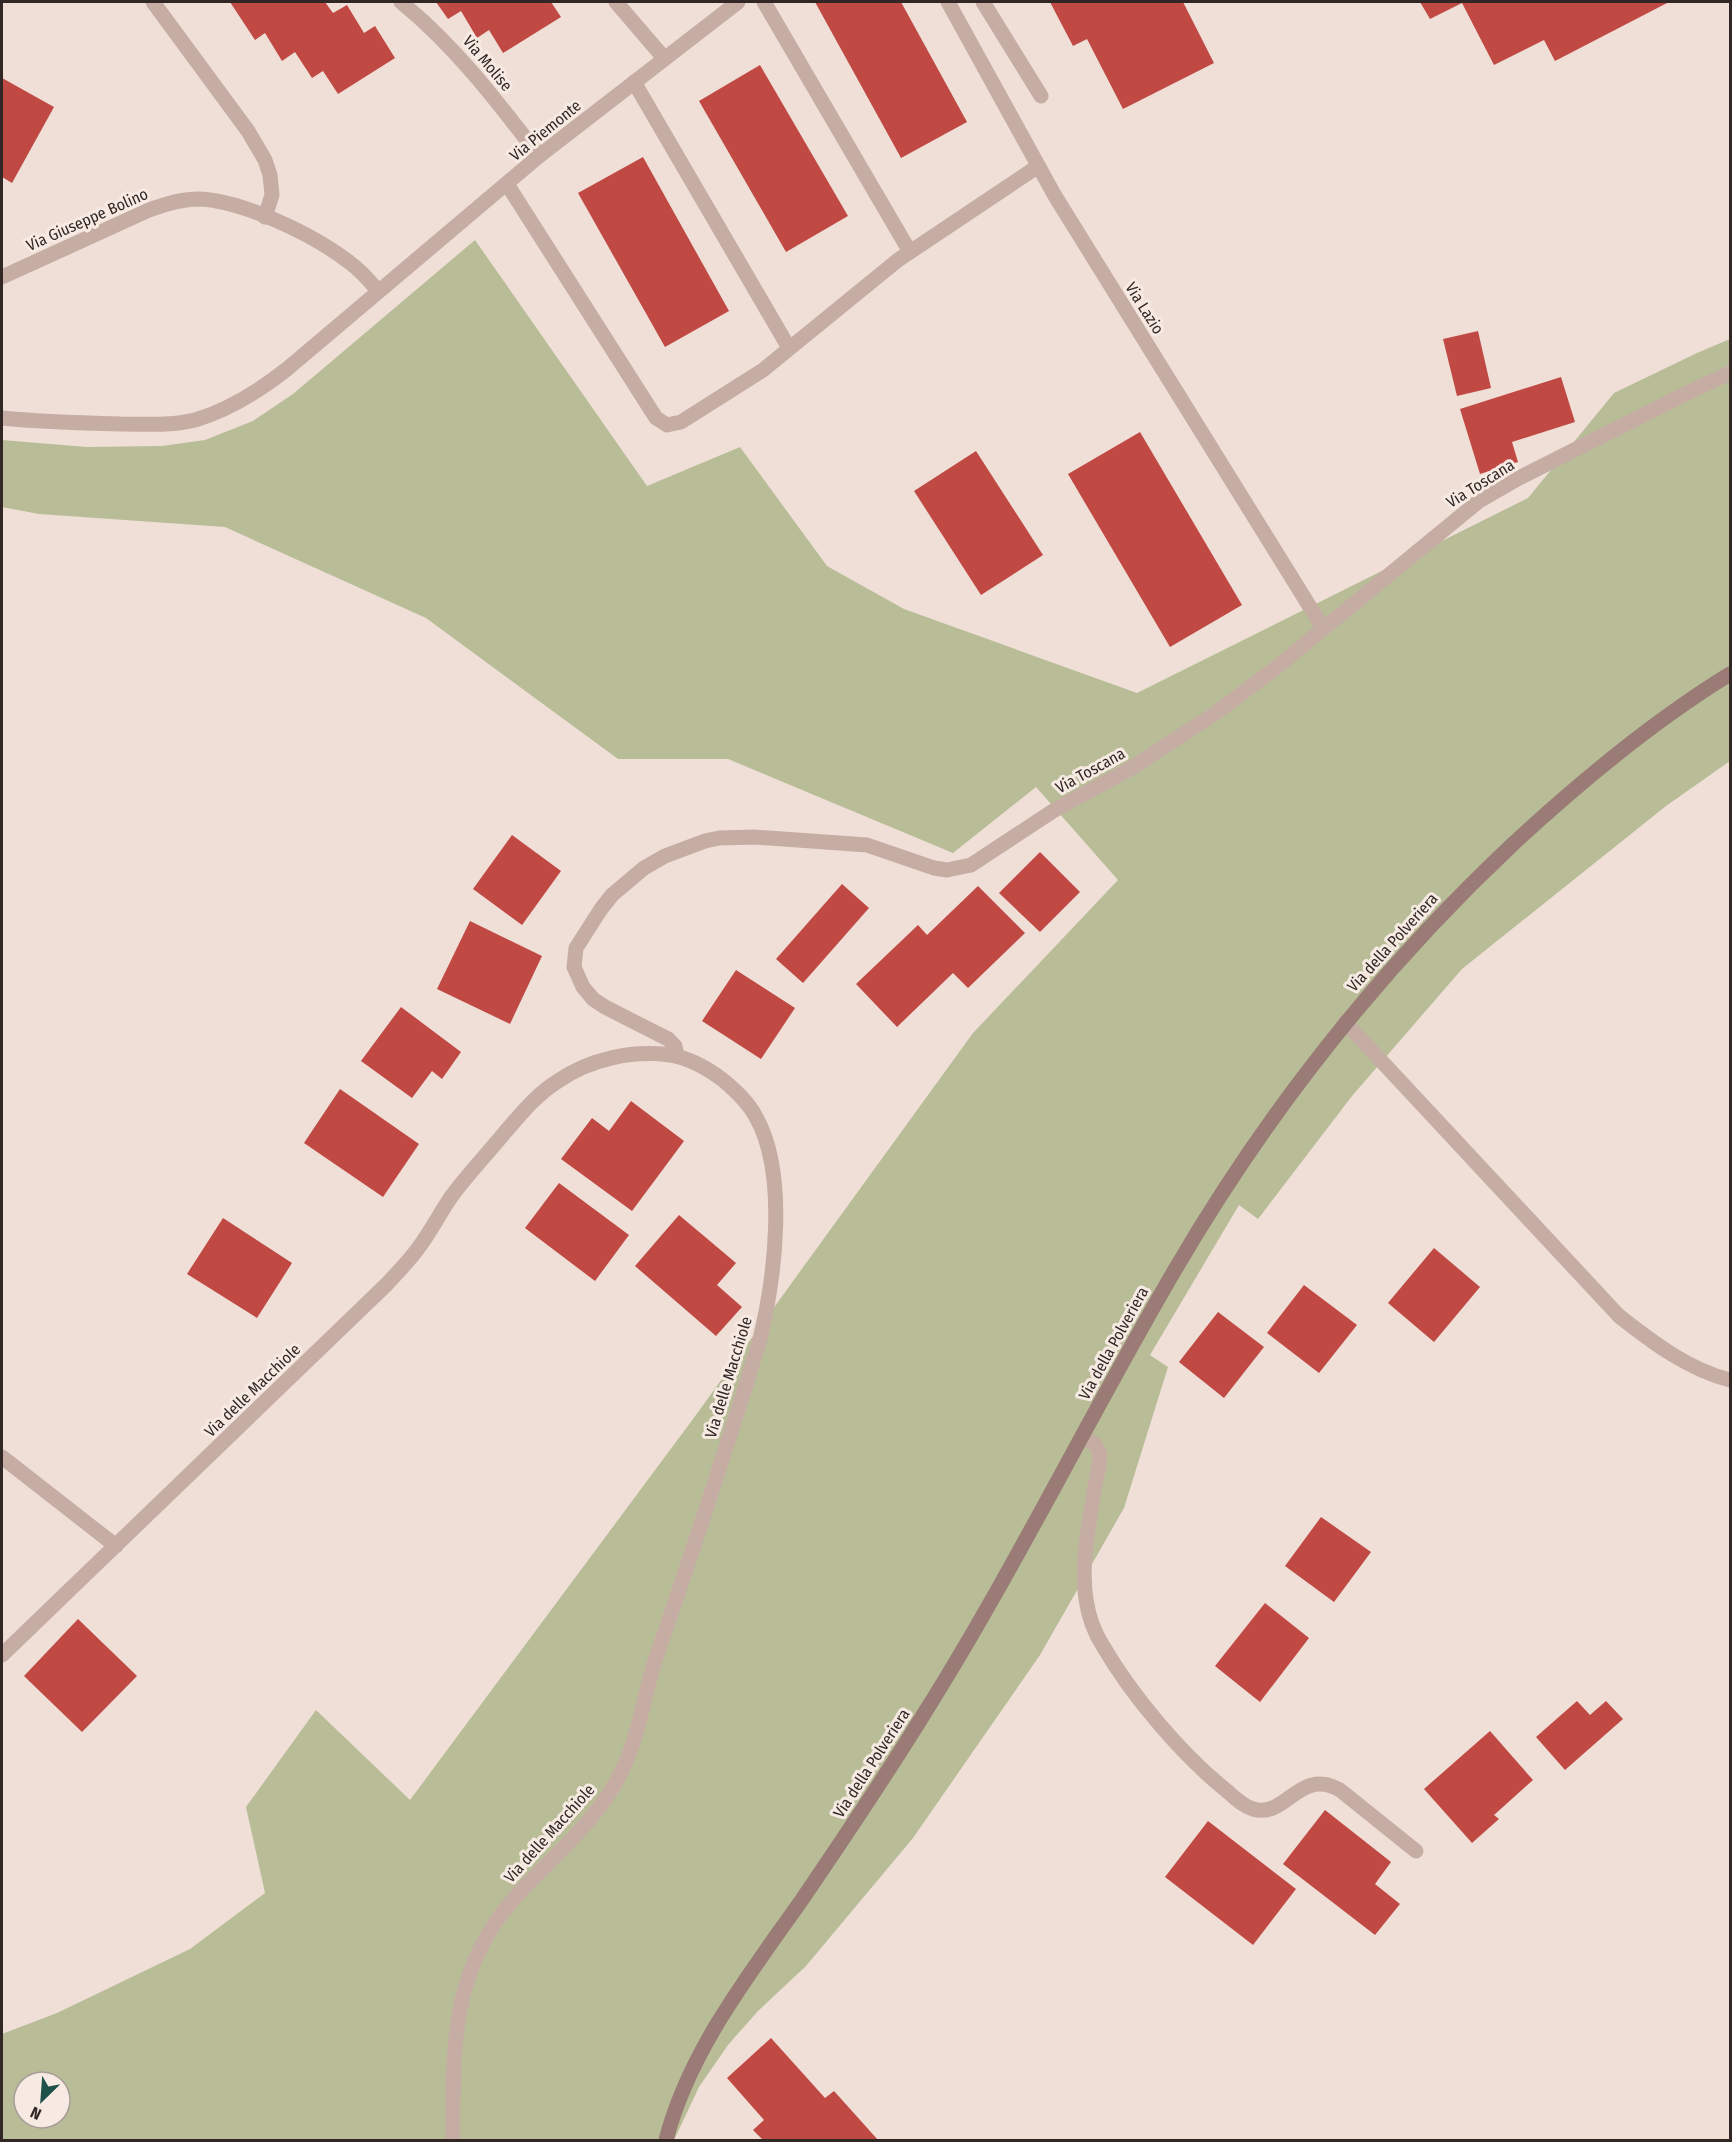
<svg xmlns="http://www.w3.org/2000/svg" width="1732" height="2142" viewBox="0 0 1732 2142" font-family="'Fira Sans Condensed',sans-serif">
	<rect width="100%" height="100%" fill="#efdfd7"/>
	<!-- green -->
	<path fill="#b8bd98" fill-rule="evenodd" d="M 475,240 L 647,486 L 740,447 L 827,566 L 904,609 L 1137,693 L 1528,498 L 1614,393 L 1697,353 L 1730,339 L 1730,761 L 1666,806 L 1462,969 L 1352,1096 L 1258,1219 L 1239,1205 L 1150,1355 L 1168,1367 L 1124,1508 L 1040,1655 L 913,1838 L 806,1966 L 758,2011 L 728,2045 L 699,2087 L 674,2140 L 2,2140 L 2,2034 L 57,2013 L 190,1949 L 265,1893 L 246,1807 L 316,1710 L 410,1800 L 693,1419 L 973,1033 L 1118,880 L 1036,787 L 953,853 L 728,759 L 618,759 L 426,618 L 225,527 L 39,514 L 2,507 L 2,440 L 87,447 L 162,446 L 205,440 L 253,421 L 293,394 ZM 24,2082 L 60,2082 L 60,2118 L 24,2118 Z"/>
	<!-- building -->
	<g fill="#c04944">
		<polygon points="230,2 325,2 333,13 347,5 364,33 375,26 395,58 338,94 323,71 312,78 295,52 282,61 265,33 255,40"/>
		<polygon points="436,2 551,2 561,17 503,53 489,30 477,38 461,11 448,19"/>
		<polygon points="815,2 901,2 967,122 901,158"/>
		<polygon points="1050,2 1183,2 1214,63 1123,109 1087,39 1073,46"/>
		<polygon points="1420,2 1669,2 1555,61 1544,40 1494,65 1462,3 1430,19"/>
		<polygon points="760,65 848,216 786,252 699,101"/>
		<polygon points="2,78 54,107 12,183 2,177"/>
		<polygon points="643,157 729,311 665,347 578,193"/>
		<polygon points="1478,331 1491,388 1457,396 1443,339"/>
		<polygon points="1561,377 1575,422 1512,442 1518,462 1480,474 1460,409"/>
		<polygon points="1140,432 1242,605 1170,647 1068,474"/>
		<polygon points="976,451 1043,555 981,595 914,491"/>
		<polygon points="512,835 561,871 522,925 473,889"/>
		<polygon points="1040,852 1080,892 1040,932 999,893"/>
		<polygon points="842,884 869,908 803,983 776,959"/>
		<polygon points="978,886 1025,933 968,988 953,973 897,1027 856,984 918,925 927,935"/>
		<polygon points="470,921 542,956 510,1024 437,989"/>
		<polygon points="736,970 795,1008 761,1059 702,1021"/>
		<polygon points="401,1007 461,1052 442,1079 432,1071 412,1098 361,1061"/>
		<polygon points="340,1089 419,1144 383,1197 304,1143"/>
		<polygon points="631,1101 684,1141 632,1211 561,1159 592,1118 609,1131"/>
		<polygon points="559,1183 629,1235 595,1281 525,1228"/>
		<polygon points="679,1215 736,1263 717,1285 742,1307 716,1336 635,1266"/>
		<polygon points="223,1218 292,1263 257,1318 187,1274"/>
		<polygon points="1434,1248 1480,1287 1434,1342 1388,1303"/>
		<polygon points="1304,1285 1357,1325 1319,1373 1267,1333"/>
		<polygon points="1218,1312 1264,1347 1224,1398 1179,1362"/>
		<polygon points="1321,1517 1371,1552 1334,1602 1285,1566"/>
		<polygon points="1265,1603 1309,1638 1260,1702 1215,1666"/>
		<polygon points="78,1619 137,1676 82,1732 24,1676"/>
		<polygon points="1577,1701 1590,1715 1606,1701 1623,1719 1565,1770 1536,1737"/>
		<polygon points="1490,1731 1533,1780 1494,1815 1499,1819 1472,1843 1424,1789"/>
		<polygon points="1325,1810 1391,1862 1375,1884 1400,1904 1375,1935 1283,1864"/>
		<polygon points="1208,1821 1296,1889 1253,1945 1165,1877"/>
		<polygon points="771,2038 825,2098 834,2091 878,2140 763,2140 753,2130 764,2120 727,2078"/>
	</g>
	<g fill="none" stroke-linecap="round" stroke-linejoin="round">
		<!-- lane -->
		<g stroke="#c6ada4" stroke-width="15">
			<polyline points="764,2 910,252"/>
			<polyline points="983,2 1041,96"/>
			<polyline points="634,82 789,348"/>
			<polyline points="507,184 656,418 667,425 681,422 763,370 898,260 1037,167"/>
			<path d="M 1345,1022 L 1619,1316 C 1652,1342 1689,1370 1730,1380"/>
			<path d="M 1082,1436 L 1095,1444 L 1100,1454 C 1100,1464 1097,1475 1095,1485 C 1090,1522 1080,1562 1086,1599 C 1088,1614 1094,1632 1103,1646 C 1132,1696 1182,1755 1227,1791 C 1235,1798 1243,1806 1253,1809 C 1286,1819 1299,1767 1340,1790 L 1416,1851"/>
			<polyline points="2,1457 116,1546"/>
		</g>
		<!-- street -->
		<g stroke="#c6ada4" stroke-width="15">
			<polyline points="153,2 248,131 265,160 270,175 272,195 265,217"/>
			<path d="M 401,2 C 455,46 497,101 539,156"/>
			<polyline points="616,2 664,58"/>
			<polyline points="948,2 1055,196 1323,628"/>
			<path d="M 2,277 L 149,210 C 165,204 181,199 198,199 C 242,200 314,235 349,262 C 360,270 369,280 378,291"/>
			<path d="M 2,418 C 41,422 81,423 121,424 C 146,424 171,426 195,420 C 229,410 259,391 287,369 L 539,156 L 738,2"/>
			<polyline points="677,1056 675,1046 668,1039 605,1007 593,999 583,987 574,967 576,948 601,909 612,895 644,868 665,856 705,841 719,838 754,837 867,845 934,868 947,870 971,865 1053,811 1130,769 1213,715 1278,666 1479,501 1519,478 1687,393 1730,373"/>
			<path d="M 2,1655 L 387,1284 C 398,1272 410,1260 419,1247 C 431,1231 440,1213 451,1197 C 468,1174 488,1153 506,1131 C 522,1113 537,1094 558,1081 C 590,1059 632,1050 670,1055 C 690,1058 707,1068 723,1080 C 736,1091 748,1102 756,1117 C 788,1174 775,1277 760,1339 C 728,1446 692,1552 656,1658 C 644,1693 640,1732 624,1766 C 602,1816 558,1852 521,1891 C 450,1965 453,2045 453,2140"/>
		</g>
		<!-- secondary -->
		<path stroke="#9a7b76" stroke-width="15" d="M 666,2140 C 689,2051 749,1975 801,1901 C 844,1838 887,1774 927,1709 C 1017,1565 1091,1413 1176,1268 C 1269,1109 1380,969 1513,844 C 1581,781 1652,722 1730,674"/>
	</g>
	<g text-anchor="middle" stroke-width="6" stroke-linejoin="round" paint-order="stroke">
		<!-- street labels -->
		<g font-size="16" fill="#322725" stroke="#f7eae3">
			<text transform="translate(488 63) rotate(50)" y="6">Via Molise</text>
			<text transform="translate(545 130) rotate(-39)" y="6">Via Piemonte</text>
			<text transform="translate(87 219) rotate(-24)" y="6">Via Giuseppe Bolino</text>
			<text transform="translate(1145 308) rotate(58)" y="6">Via Lazio</text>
			<text transform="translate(1480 483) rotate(-32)" y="6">Via Toscana</text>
			<text transform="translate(1090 770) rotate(-29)" y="6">Via Toscana</text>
			<text transform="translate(1392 942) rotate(-48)" y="6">Via della Polveriera</text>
			<text transform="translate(1113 1343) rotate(-61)" y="6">Via della Polveriera</text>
			<text transform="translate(728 1377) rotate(-73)" y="6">Via delle Macchiole</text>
			<text transform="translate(252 1390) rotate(-44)" y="6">Via delle Macchiole</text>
			<text transform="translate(871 1763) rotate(-57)" y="6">Via della Polveriera</text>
			<text transform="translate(549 1833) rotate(-48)" y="6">Via delle Macchiole</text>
		</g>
	</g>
	<!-- border -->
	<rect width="1732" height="2142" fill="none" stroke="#322725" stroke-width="6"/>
	<!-- north arrow -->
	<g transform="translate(42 2100) rotate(205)"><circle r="28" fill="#f7eae3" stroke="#a89c97" stroke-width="1.5"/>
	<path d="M0-4.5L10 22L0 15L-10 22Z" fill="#1d514a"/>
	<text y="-9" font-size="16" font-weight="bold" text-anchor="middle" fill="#322725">N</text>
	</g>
</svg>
